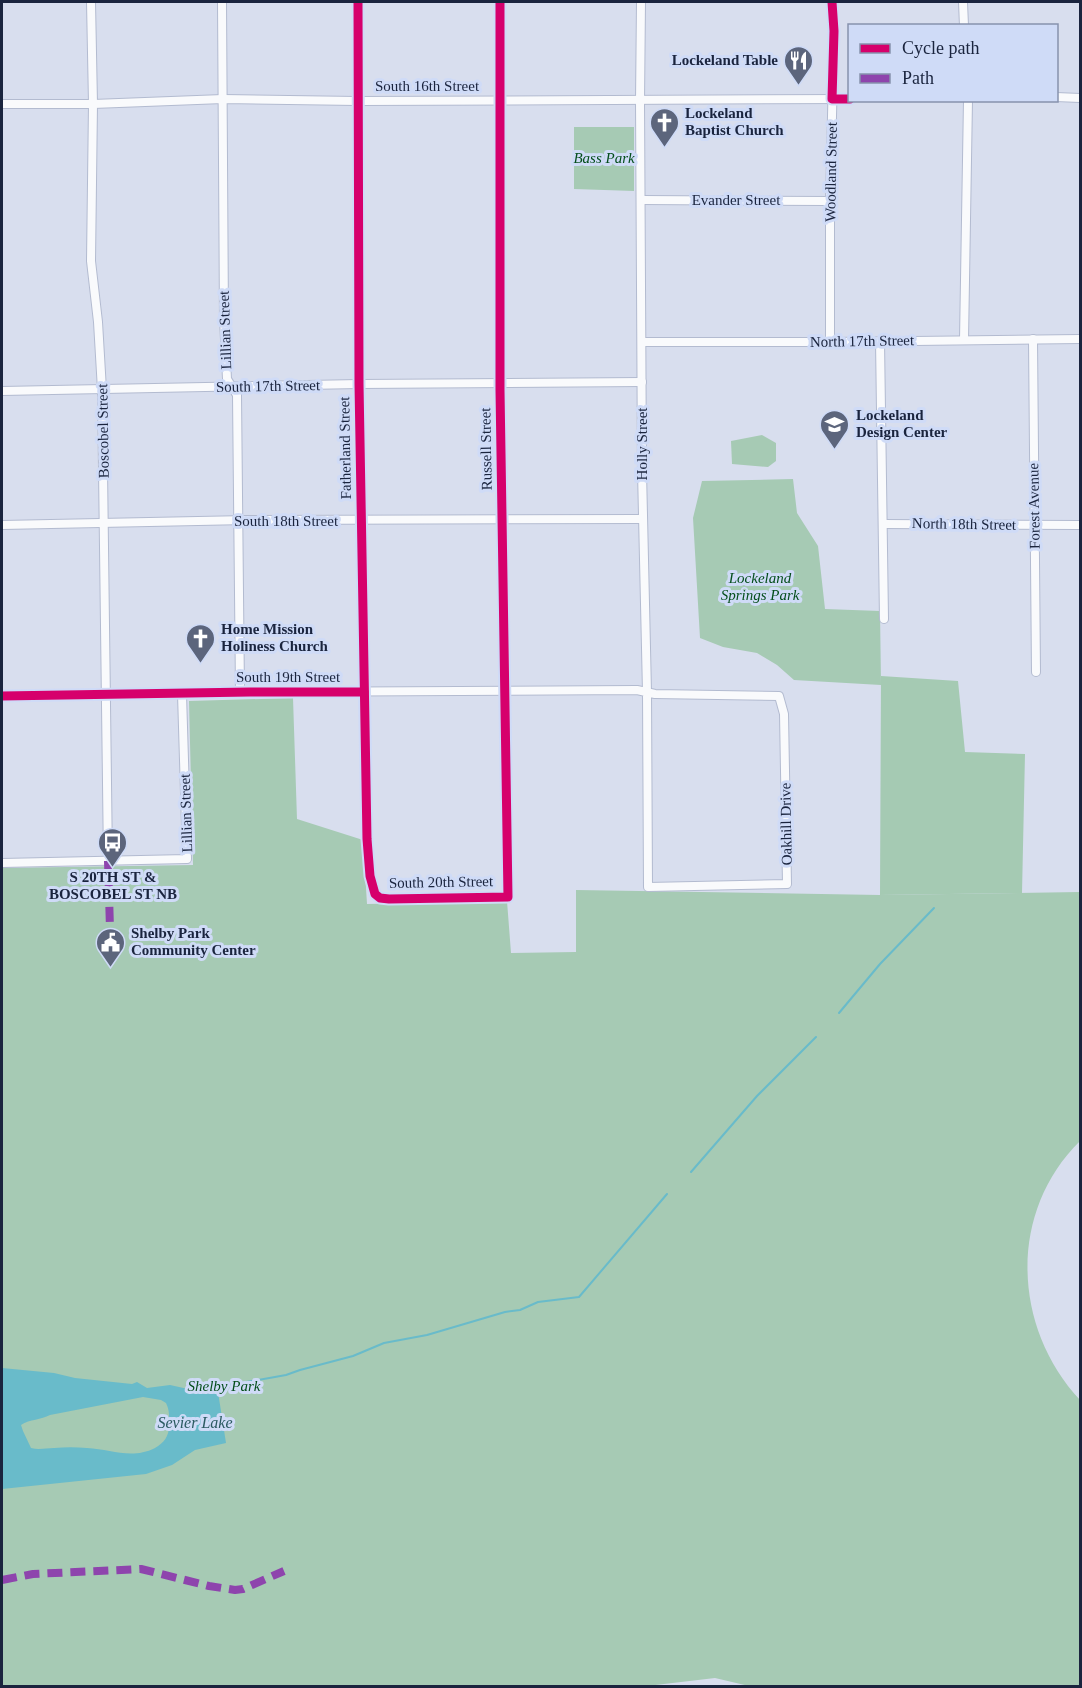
<svg xmlns="http://www.w3.org/2000/svg" width="1082" height="1688" viewBox="0 0 1082 1688" font-family="'Times New Roman',serif">
	<rect width="100%" height="100%" fill="#d8deee"/>
	<!-- green -->
	<g fill="#a6cab4">
		<polygon points="574,127 634,127 634,191 574,189"/>
		<polygon points="762,435 776,443 776,461 768,467 732,464 731,441"/>
		<polygon points="793,479 797,513 818,546 825,609 880,611 881,685 794,680 777,665 757,653 723,647 700,638 693,518 702,481"/>
		<path d="M 293,698 L 297,819 L 363,840 L 367,904 L 507,901 L 511,953 L 576,952 L 576,890 L 880,895 L 1080,892 L 1080,1141 C 1007,1213 1013,1328 1080,1400 L 1080,1686 L 749,1686 L 715,1678 L 647,1686 L 2,1686 L 2,868 L 193,865 L 189,701 Z"/>
	</g>
	<!-- forest -->
	<g fill="#a5cab3">
		<polygon points="881,676 958,681 965,752 1025,754 1022,893 880,895"/>
		<path d="M 143,1396 L 161,1400 L 166,1403 C 171,1412 170,1420 169,1430 C 168,1438 162,1444 155,1448 C 130,1460 112,1448 87,1448 C 77,1448 68,1447 59,1447 C 49,1448 40,1450 31,1448 L 21,1424 C 30,1420 41,1420 50,1415 Z"/>
	</g>
	<!-- water -->
	<path fill="#69bbca" fill-rule="evenodd" d="M 2,1368 L 54,1373 L 75,1378 L 132,1384 L 137,1382 L 147,1388 L 170,1385 L 188,1389 L 206,1387 L 213,1388 L 218,1392 L 226,1443 L 195,1450 L 172,1465 L 146,1474 L 2,1489 ZM 143,1397 L 161,1400 L 166,1403 C 170,1411 169,1417 169,1426 C 169,1436 164,1443 155,1448 C 131,1460 111,1449 87,1448 C 76,1447 65,1447 54,1448 C 46,1448 39,1450 31,1448 L 23,1431 L 21,1425 C 30,1419 41,1420 50,1415 Z"/>
	<g fill="none" stroke-linecap="round" stroke-linejoin="round">
		<!-- stream -->
		<g stroke="#69bbca" stroke-width="2">
			<polyline points="839,1013 880,964 934,908"/>
			<polyline points="691,1172 757,1096 816,1037"/>
			<polyline points="217,1390 230,1385 286,1375 300,1370 353,1356 384,1343 427,1335 505,1312 520,1310 538,1302 579,1297 667,1194"/>
		</g>
		<defs>
			<g id="minor">
				<polyline points="91,2 93,104 91,261 98,322 102,390 108,861"/>
				<polyline points="222,2 224,320 227,379 237,395 240,692"/>
				<polyline points="358,2 359,384 367,839 370,876 375,894 380,898 389,899 508,897 500,390 500,2"/>
				<polyline points="963,2 964,26"/>
				<polyline points="1056,97 1080,98"/>
				<polyline points="2,104 93,104 223,99 357,101 850,99"/>
				<polyline points="642,200 830,201"/>
				<polyline points="1033,339 1036,672"/>
				<polyline points="964,340 968,100"/>
				<polyline points="880,341 884,619"/>
				<polyline points="643,342 830,342 1080,339"/>
				<polyline points="830,342 830,201 834,31 832,2"/>
				<polyline points="2,391 359,384 642,382"/>
				<polyline points="883,524 1080,525"/>
				<polyline points="2,525 247,520 643,519"/>
				<polyline points="2,696 250,692 637,690 655,694 779,696 784,714 787,884 648,887 647,692 642,471 640,101 641,2"/>
				<polyline points="2,863 187,859 182,694"/>
			</g>
		</defs>
		<!-- minor casing -->
		<use href="#minor" stroke="#b3bbd0" stroke-width="10"/>
		<!-- minor -->
		<use href="#minor" stroke="#f9fafc" stroke-width="8"/>
		<!-- quiet -->
		<g stroke="#8e44ad" stroke-width="8" stroke-dasharray="15 8" stroke-linecap="butt">
			<polyline points="108,861 110,929"/>
			<polyline points="2,1580 33,1574 141,1569 209,1586 235,1590 243,1589 284,1571"/>
		</g>
		<defs>
			<g id="cycleway">
				<polyline points="358,2 359,384 367,839 370,876 375,894 380,898 389,899 508,897 500,390 500,2"/>
				<polyline points="832,2 834,31 832,99 850,99"/>
				<polyline points="2,696 250,692 364,692"/>
			</g>
		</defs>
		<!-- cycleway casing -->
		<use href="#cycleway" stroke="#cfdbf7" stroke-width="13"/>
		<!-- cycleway -->
		<use href="#cycleway" stroke="#d6006c" stroke-width="9"/>
	</g>
	<!-- icons -->
	<defs>
		<symbol id="restaurant-pin" viewBox="-11 -11 22 30"><path d="M0 17L-7.5 6A9.5 9.5 0 1 1 7.5 6Z" fill="#5c657c" stroke="#cfdbf7"/><path d="M-5-6h1v4h1v-4h1v4h1v-4h1v5L-1.5 .5V6h-2V.5L-5-1ZM5-6V6H3V1.5H1.5Q1.5-4 5-6Z" fill="#fff"/></symbol>
		<symbol id="church-pin" viewBox="-11 -11 22 30"><path d="M0 17L-7.5 6A9.5 9.5 0 1 1 7.5 6Z" fill="#5c657c" stroke="#cfdbf7"/><path d="M-1.2-6h2.4v3.5h3.3v2.4h-3.3V6h-2.4V-.1h-3.3v-2.4h3.3Z" fill="#fff"/></symbol>
		<symbol id="school-pin" viewBox="-11 -11 22 30"><path d="M0 17L-7.5 6A9.5 9.5 0 1 1 7.5 6Z" fill="#5c657c" stroke="#cfdbf7"/><path d="M0-5L7-2L0 1L-7-2ZM-4 1L0 2.5L4 1V4Q0 6-4 4Z" fill="#fff"/></symbol>
		<symbol id="bus-pin" viewBox="-11 -11 22 30"><path d="M0 17L-7.5 6A9.5 9.5 0 1 1 7.5 6Z" fill="#5c657c" stroke="#cfdbf7"/><path d="M-5-6H5V4H4V6H2V4H-2V6H-4V4H-5ZM-3.5-4V0h7V-4ZM-3.5 1.2v1.5H-2V1.2ZM2 1.2v1.5H3.5V1.2Z" fill="#fff"/></symbol>
		<symbol id="civic-pin" viewBox="-11 -11 22 30"><path d="M0 17L-7.5 6A9.5 9.5 0 1 1 7.5 6Z" fill="#5c657c" stroke="#cfdbf7"/><path d="M-.6-6.5H3V-4.5H.6V-3L4-1V1h2V6H-6V1h2V-1L-.6-3ZM-1.2 2.5V6h2.4V2.5Z" fill="#fff"/></symbol>
	</defs>
	<g fill-rule="evenodd">
		<use href="#restaurant-pin" x="782" y="44" width="33" height="45"/>
		<use href="#church-pin" x="648" y="106" width="33" height="45"/>
		<use href="#school-pin" x="818" y="408" width="33" height="45"/>
		<use href="#church-pin" x="184" y="622" width="33" height="45"/>
		<use href="#bus-pin" x="96" y="826" width="33" height="45"/>
		<use href="#civic-pin" x="94" y="926" width="33" height="45"/>
	</g>
	<g text-anchor="middle" stroke-width="6" stroke-linejoin="round" paint-order="stroke">
		<!-- poi labels -->
		<g font-size="15" font-weight="bold" fill="#1a243e" stroke="#cfdbf7" text-anchor="start">
			<text x="778" y="65" text-anchor="end">Lockeland Table</text>
			<text x="685" y="118">Lockeland<tspan x="685" dy="17">Baptist Church</tspan></text>
			<text x="856" y="420">Lockeland<tspan x="856" dy="17">Design Center</tspan></text>
			<text x="221" y="634">Home Mission<tspan x="221" dy="17">Holiness Church</tspan></text>
			<text x="113" y="882" text-anchor="middle">S 20TH ST &amp;<tspan x="113" dy="17">BOSCOBEL ST NB</tspan></text>
			<text x="131" y="938">Shelby Park<tspan x="131" dy="17">Community Center</tspan></text>
		</g>
		<!-- street labels -->
		<g font-size="15" fill="#1a243e" stroke="#cfdbf7">
			<text x="427" y="91">South 16th Street</text>
			<text transform="translate(831 172) rotate(-89)" y="5">Woodland Street</text>
			<text x="736" y="205">Evander Street</text>
			<text transform="translate(225 330) rotate(-92)" y="5">Lillian Street</text>
			<text transform="translate(862 341) rotate(-1)" y="5">North 17th Street</text>
			<text transform="translate(268 386) rotate(-1)" y="5">South 17th Street</text>
			<text transform="translate(103 431) rotate(-91)" y="5">Boscobel Street</text>
			<text transform="translate(642 444) rotate(-90)" y="5">Holly Street</text>
			<text transform="translate(345 448) rotate(-91)" y="5">Fatherland Street</text>
			<text transform="translate(486 449) rotate(-91)" y="5">Russell Street</text>
			<text transform="translate(1034 506) rotate(-91)" y="5">Forest Avenue</text>
			<text x="286" y="526">South 18th Street</text>
			<text transform="translate(964 524) rotate(1)" y="5">North 18th Street</text>
			<text x="288" y="682">South 19th Street</text>
			<text transform="translate(186 813) rotate(-92)" y="5">Lillian Street</text>
			<text transform="translate(786 824) rotate(-91)" y="5">Oakhill Drive</text>
			<text transform="translate(441 882) rotate(-1)" y="5">South 20th Street</text>
		</g>
		<!-- park labels -->
		<g font-size="15" font-style="italic" fill="#044e1b" stroke="#cfdbf7">
			<text x="604" y="163">Bass Park</text>
			<text x="760" y="583">Lockeland<tspan x="760" dy="17">Springs Park</tspan></text>
			<text x="224" y="1391">Shelby Park</text>
		</g>
		<!-- water labels -->
		<g font-size="16" font-style="italic" fill="#2b5a61" stroke="#cfdbf7">
			<text x="195" y="1428">Sevier Lake</text>
		</g>
	</g>
	<!-- border -->
	<rect width="1082" height="1688" fill="none" stroke="#1a243e" stroke-width="6"/>
	<!-- legend -->
	<rect x="848" y="24" width="210" height="78" fill="#cfdbf7" stroke="#8792ad" stroke-width="1.5"/>
	<rect x="860" y="44" width="30" height="9" fill="#d6006c" stroke="#8792ad" stroke-width="1.5"/>
	<text x="902" y="54" font-size="18" fill="#1a243e">Cycle path</text>
	<rect x="860" y="74" width="30" height="9" fill="#8e44ad" stroke="#8792ad" stroke-width="1.5"/>
	<text x="902" y="84" font-size="18" fill="#1a243e">Path</text>
</svg>
